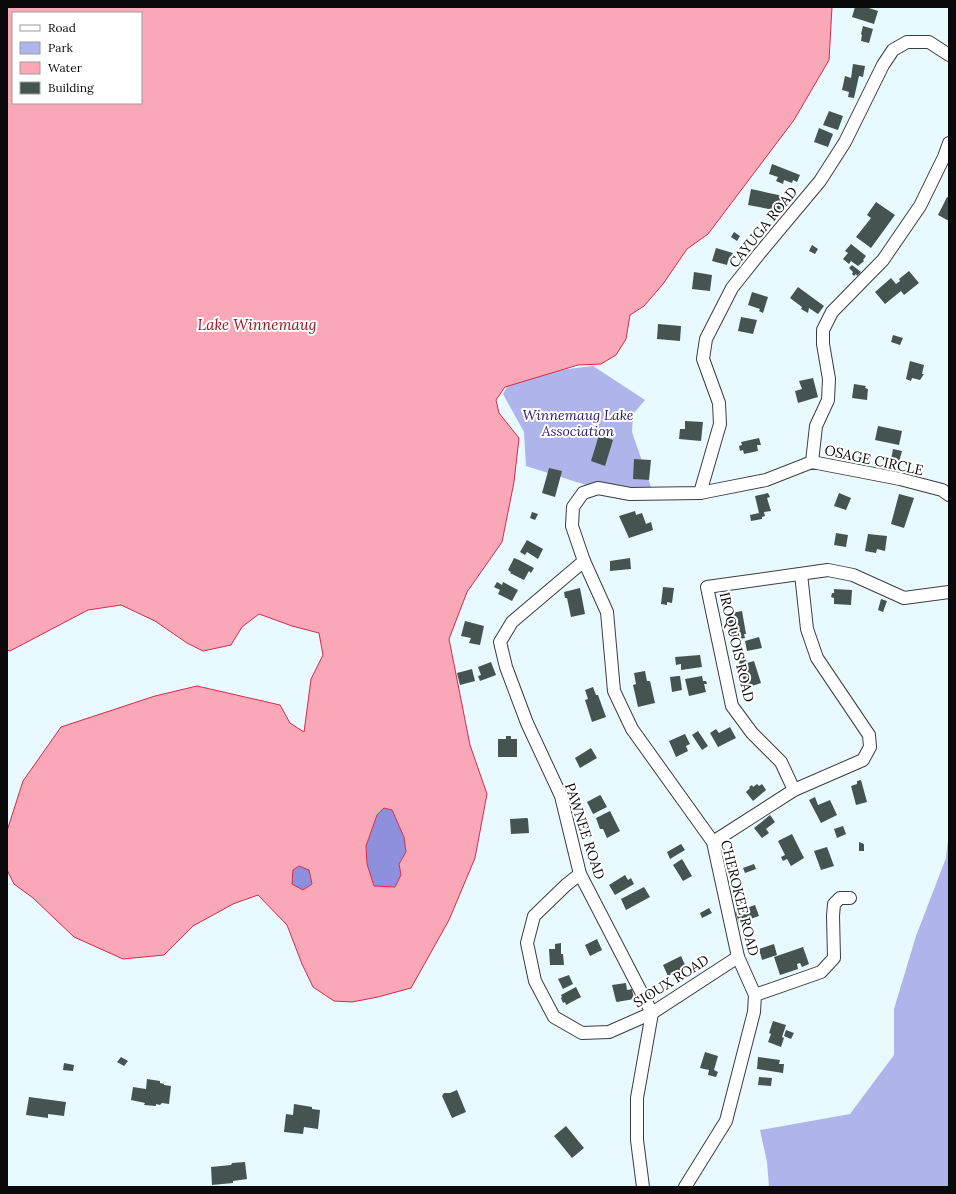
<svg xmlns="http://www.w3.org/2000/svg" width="956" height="1194" viewBox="0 0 956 1194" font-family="Lora,serif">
	<rect width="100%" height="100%" fill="#e8f9ff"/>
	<!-- green -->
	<g fill="#afb4eb">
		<polygon points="593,366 645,400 633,414 632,432 652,490 624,497 526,466 524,432 503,394 510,381 552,371"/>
		<polygon points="949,831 949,1187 769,1187 767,1162 760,1130 850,1114 894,1055 894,1009 916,936 946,858"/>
	</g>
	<!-- forest -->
	<g fill="#8e8fdd">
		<polygon points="384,808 392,810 404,837 406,852 399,864 401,875 395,887 374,886 367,864 366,846 377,815"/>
		<polygon points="299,866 310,870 312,884 303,890 292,884 293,870"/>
	</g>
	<!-- water -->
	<path fill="#faa8b8" stroke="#d62b47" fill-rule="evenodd" d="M 7,7 L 832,7 L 829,60 L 794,120 L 708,234 L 687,249 L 663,284 L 644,306 L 630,315 L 626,339 L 616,355 L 601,364 L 578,365 L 505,387 L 496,400 L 499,413 L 519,438 L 514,482 L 502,542 L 467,592 L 449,639 L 470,745 L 487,794 L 475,858 L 449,920 L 411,988 L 378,997 L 352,1002 L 334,1001 L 313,987 L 302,964 L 287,925 L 258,895 L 233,904 L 193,926 L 164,955 L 123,959 L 74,937 L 33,898 L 14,884 L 7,870 L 7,831 L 23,781 L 61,727 L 155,696 L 197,686 L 280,705 L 290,723 L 304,732 L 311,679 L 323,655 L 319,633 L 292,626 L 259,614 L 242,627 L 231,645 L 203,651 L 187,643 L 155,621 L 121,605 L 88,610 L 10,651 L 7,650 ZM 13,13 L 141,13 L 141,103 L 13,103 ZM 384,808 L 392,810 L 404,837 L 406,852 L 399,864 L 401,875 L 395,887 L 374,886 L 367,864 L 366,846 L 377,815 ZM 299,866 L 309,870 L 312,884 L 303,890 L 292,884 L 293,870 Z"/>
	<!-- building -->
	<g fill="#465451">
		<polygon points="855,7 866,7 878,11 874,24 852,17"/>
		<polygon points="863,26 873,29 869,43 861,41 862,35 861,34"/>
		<polygon points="853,64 865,66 863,77 859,76 854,98 848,97 849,92 842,90 845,76 851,78"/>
		<polygon points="829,111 843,116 838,130 823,125"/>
		<polygon points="819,128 833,134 828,147 814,142"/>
		<polygon points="772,164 800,175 797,182 793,180 792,183 784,180 783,184 776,181 778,177 769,174"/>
		<polygon points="751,189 783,196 780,211 748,205"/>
		<polygon points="947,197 949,198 949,221 938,215"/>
		<polygon points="876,202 895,215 871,248 856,237 871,218 867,215"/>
		<polygon points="734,232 740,236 737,241 731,237"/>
		<polygon points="851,244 866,256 863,260 864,261 858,266 851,261 849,264 843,259 848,253 845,251"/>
		<polygon points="812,245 818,249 815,254 809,251"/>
		<polygon points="716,248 733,253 730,262 728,261 727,265 712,261"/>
		<polygon points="852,265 861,272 857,276 856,274 854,276 852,274 853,272 849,268"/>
		<polygon points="909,271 919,283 904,295 901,291 885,304 875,292 891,278 896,284 900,281 899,279"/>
		<polygon points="694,272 712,275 710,291 692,289"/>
		<polygon points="798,287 824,306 818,314 809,308 808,313 801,309 802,307 790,298"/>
		<polygon points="752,292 768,297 763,313 759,311 760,309 748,305"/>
		<polygon points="741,317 757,320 753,334 738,331"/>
		<polygon points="658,324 681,326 680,341 657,339"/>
		<polygon points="893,335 903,338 900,345 891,342"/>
		<polygon points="910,361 924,365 922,374 924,374 920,380 912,378 911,381 906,379"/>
		<polygon points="813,378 818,397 798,403 795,391 802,389 799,381"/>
		<polygon points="854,384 866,386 865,388 868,389 867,400 852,398"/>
		<polygon points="685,421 703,422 701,441 679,439 680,429 685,429"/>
		<polygon points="878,426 902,431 899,445 875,440"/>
		<polygon points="599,435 613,440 605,466 591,461"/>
		<polygon points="759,438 761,445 757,445 758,451 744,454 743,450 740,451 739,446 742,445 741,442"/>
		<polygon points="893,449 902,451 899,462 891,460"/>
		<polygon points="634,459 651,460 649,480 633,479"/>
		<polygon points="549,468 562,471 555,497 542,493"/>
		<polygon points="768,493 770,497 767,498 771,511 764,512 765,516 762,517 762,519 751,521 750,515 759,513 755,496"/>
		<polygon points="839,493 851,498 846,510 834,506"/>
		<polygon points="899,494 914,498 904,528 891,524"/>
		<polygon points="635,511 636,515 642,513 646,524 651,522 653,530 629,538 619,516"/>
		<polygon points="532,512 538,514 535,520 530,518"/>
		<polygon points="836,533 848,535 846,547 834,545"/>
		<polygon points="868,534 887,536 885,551 877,549 876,553 865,551"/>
		<polygon points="527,540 543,549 538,559 527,552 525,555 520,552"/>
		<polygon points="514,558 519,560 534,568 531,573 529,571 524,580 510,573 511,572 508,570"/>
		<polygon points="630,558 631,569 610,571 610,561"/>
		<polygon points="497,582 502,585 503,582 518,590 512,601 498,594 500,590 494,587"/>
		<polygon points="663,587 674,588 672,603 667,602 667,605 661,604"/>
		<polygon points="580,588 585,614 571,617 567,598 565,598 564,592"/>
		<polygon points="834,589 852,590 851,605 834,604 834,598 831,597 832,593 834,593"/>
		<polygon points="881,599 887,601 883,612 878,610"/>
		<polygon points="742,611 746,634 744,634 745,638 736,640 735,635 729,636 726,614"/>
		<polygon points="465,621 484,626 480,645 469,643 471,638 461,636"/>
		<polygon points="759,637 762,648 747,651 745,641"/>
		<polygon points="700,655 702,667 681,670 681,664 676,665 675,657"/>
		<polygon points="745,658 747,663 754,661 761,683 746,688 740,668 739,660"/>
		<polygon points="491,662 496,675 480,681 478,676 481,675 478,667"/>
		<polygon points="472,669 475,681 460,685 457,673"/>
		<polygon points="645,671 647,681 650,681 655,703 638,707 633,685 636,684 634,673"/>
		<polygon points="678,676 680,676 682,690 672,692 670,677"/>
		<polygon points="702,676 703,681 706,681 707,684 704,684 706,692 689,696 685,679"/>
		<polygon points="593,687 596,695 598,695 606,717 592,722 585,700 588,699 585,690"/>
		<polygon points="730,727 736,738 718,747 710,733 716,729 719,733"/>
		<polygon points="698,731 708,746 702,750 692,735"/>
		<polygon points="685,734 690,744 686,746 688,751 676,757 669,741"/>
		<polygon points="506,736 511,736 511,739 517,739 517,757 498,757 498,739 506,739"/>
		<polygon points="591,748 597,758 580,768 575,758"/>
		<polygon points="861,780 867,802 856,805 851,786 857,784 857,781"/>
		<polygon points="757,784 759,786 762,784 766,790 753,801 746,792 750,788 749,787 752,785 753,787"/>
		<polygon points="600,795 601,796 607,807 593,814 587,802"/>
		<polygon points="815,797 818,805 830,800 837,815 821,823 809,800"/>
		<polygon points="610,811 620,831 607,838 603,829 600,829 596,818"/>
		<polygon points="770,815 775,822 766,829 769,833 762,838 754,828"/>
		<polygon points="527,818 528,819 529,833 511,834 510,819"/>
		<polygon points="843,826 846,834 837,838 834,829"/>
		<polygon points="792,834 804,858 791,866 787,859 783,861 781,857 785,855 778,841"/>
		<polygon points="859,842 864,844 864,851 859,851"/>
		<polygon points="681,844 685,850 670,859 667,852"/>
		<polygon points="827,847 834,866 821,870 814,851"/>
		<polygon points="682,859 692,876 683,881 673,865"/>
		<polygon points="754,864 756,869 745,873 743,868"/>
		<polygon points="625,875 628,880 631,878 634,884 615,895 609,885"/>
		<polygon points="644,887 650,897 626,910 621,899"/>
		<polygon points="755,905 759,916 739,923 735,912"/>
		<polygon points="709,908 712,913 702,918 700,913"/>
		<polygon points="597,939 602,950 590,956 585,945"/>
		<polygon points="561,943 561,954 563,954 564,965 550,965 549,949 555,949 555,944"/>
		<polygon points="774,944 777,955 762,960 759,949"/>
		<polygon points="803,947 809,964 802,967 800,963 797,964 798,969 780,975 774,957"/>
		<polygon points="681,956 686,967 668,976 663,965"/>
		<polygon points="569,975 573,984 563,989 558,979"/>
		<polygon points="626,983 627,990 632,989 634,999 617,1002 616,1001 612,985"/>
		<polygon points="576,987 581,997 566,1005 565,1002 563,1003 561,998 562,997 561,995"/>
		<polygon points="773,1021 786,1025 782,1037 784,1038 781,1047 768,1042 771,1034 769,1033"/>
		<polygon points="786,1030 794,1033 791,1039 784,1036"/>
		<polygon points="705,1052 718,1056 714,1070 718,1072 716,1077 708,1075 709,1070 700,1068"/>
		<polygon points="121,1057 128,1061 124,1066 117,1062"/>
		<polygon points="758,1057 780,1060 779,1064 784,1064 783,1073 757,1069"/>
		<polygon points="64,1063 74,1065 73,1071 63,1070"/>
		<polygon points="759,1077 772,1078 771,1086 758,1085"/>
		<polygon points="147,1079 160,1081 160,1083 164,1084 164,1085 171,1086 169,1104 162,1103 160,1105 156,1104 156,1106 144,1105 145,1103 131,1100 133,1087 146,1089"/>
		<polygon points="457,1090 466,1112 452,1118 442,1096 444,1093 450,1093"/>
		<polygon points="29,1097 66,1102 64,1116 48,1114 48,1118 26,1115"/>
		<polygon points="294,1104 312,1107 312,1109 320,1110 318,1129 304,1127 303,1134 284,1132 286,1114 293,1115"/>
		<polygon points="566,1126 584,1148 572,1158 554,1136"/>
		<polygon points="245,1162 247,1179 233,1181 233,1183 212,1185 211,1167 231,1165 232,1163"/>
	</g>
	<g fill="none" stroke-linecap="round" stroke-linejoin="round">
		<defs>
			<g id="minor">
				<polyline points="812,462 816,426 828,400 829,379 823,344 823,330 832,312 883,260 920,206 944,157 949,143"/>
				<polyline points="700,493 720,424 719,403 703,359 706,339 732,288 759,254 820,181 845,142 883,65 893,50 907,42 929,42 949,55"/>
				<polyline points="584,561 512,622 500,642 506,667 527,723 561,796 580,874 652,1013 637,1098 637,1140 643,1187"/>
				<polyline points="794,790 781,762 752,733 732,706 707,587 828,570 853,575 904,598 949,592"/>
				<polyline points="713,842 794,790 863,760 870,747 869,735 817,658 807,629 801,574"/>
				<polyline points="580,874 566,885 534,916 527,943 535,981 554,1017 582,1033 609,1032 652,1013 738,957"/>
				<polyline points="755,995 821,972 834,958 833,916 834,904 840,898 850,898"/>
				<polyline points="685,1187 726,1121 754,1012 755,995 738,957 713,842 632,729 614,691 607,612 584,561 572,526 573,507 583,493 598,488 630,494 700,493 766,480 812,462 900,479 942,490 949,495"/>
			</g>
		</defs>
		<!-- minor casing -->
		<use href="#minor" stroke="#3d3d3d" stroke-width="14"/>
		<!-- minor -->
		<use href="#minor" stroke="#fff" stroke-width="12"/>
	</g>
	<g text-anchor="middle" stroke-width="4" stroke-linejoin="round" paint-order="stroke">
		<!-- street labels -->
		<g font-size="14" fill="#0a0a0a" stroke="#fff">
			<text transform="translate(763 227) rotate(-51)" y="5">CAYUGA ROAD</text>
			<text transform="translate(874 460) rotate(12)" y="5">OSAGE CIRCLE</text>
			<text transform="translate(737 647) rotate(77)" y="5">IROQUOIS ROAD</text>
			<text transform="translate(585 831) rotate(72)" y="5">PAWNEE ROAD</text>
			<text transform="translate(740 898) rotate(76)" y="5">CHEROKEE ROAD</text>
			<text transform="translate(671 981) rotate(-32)" y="5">SIOUX ROAD</text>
		</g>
		<!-- park labels -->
		<g font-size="14" font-style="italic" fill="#291865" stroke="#fff">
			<text x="578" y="420">Winnemaug Lake<tspan x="578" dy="16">Association</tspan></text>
		</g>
		<!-- water labels -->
		<g font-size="15" font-style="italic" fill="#a30d20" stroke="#fff">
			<text x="257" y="330">Lake Winnemaug</text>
		</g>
	</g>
	<!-- border -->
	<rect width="956" height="1194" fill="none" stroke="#0a0a0a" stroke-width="16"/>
	<!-- legend -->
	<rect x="12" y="12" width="130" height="92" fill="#ffffff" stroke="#9d9d9d"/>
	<rect x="20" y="25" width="20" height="6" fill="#ffffff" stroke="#9d9d9d"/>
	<text x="48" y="32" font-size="12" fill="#0a0a0a">Road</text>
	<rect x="20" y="42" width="20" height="12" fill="#afb4eb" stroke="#9d9d9d"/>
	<text x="48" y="52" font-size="12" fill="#0a0a0a">Park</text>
	<rect x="20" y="62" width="20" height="12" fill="#faa8b8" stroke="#9d9d9d"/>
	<text x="48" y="72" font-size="12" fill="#0a0a0a">Water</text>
	<rect x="20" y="82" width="20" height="12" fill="#465451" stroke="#9d9d9d"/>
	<text x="48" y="92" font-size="12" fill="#0a0a0a">Building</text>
</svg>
